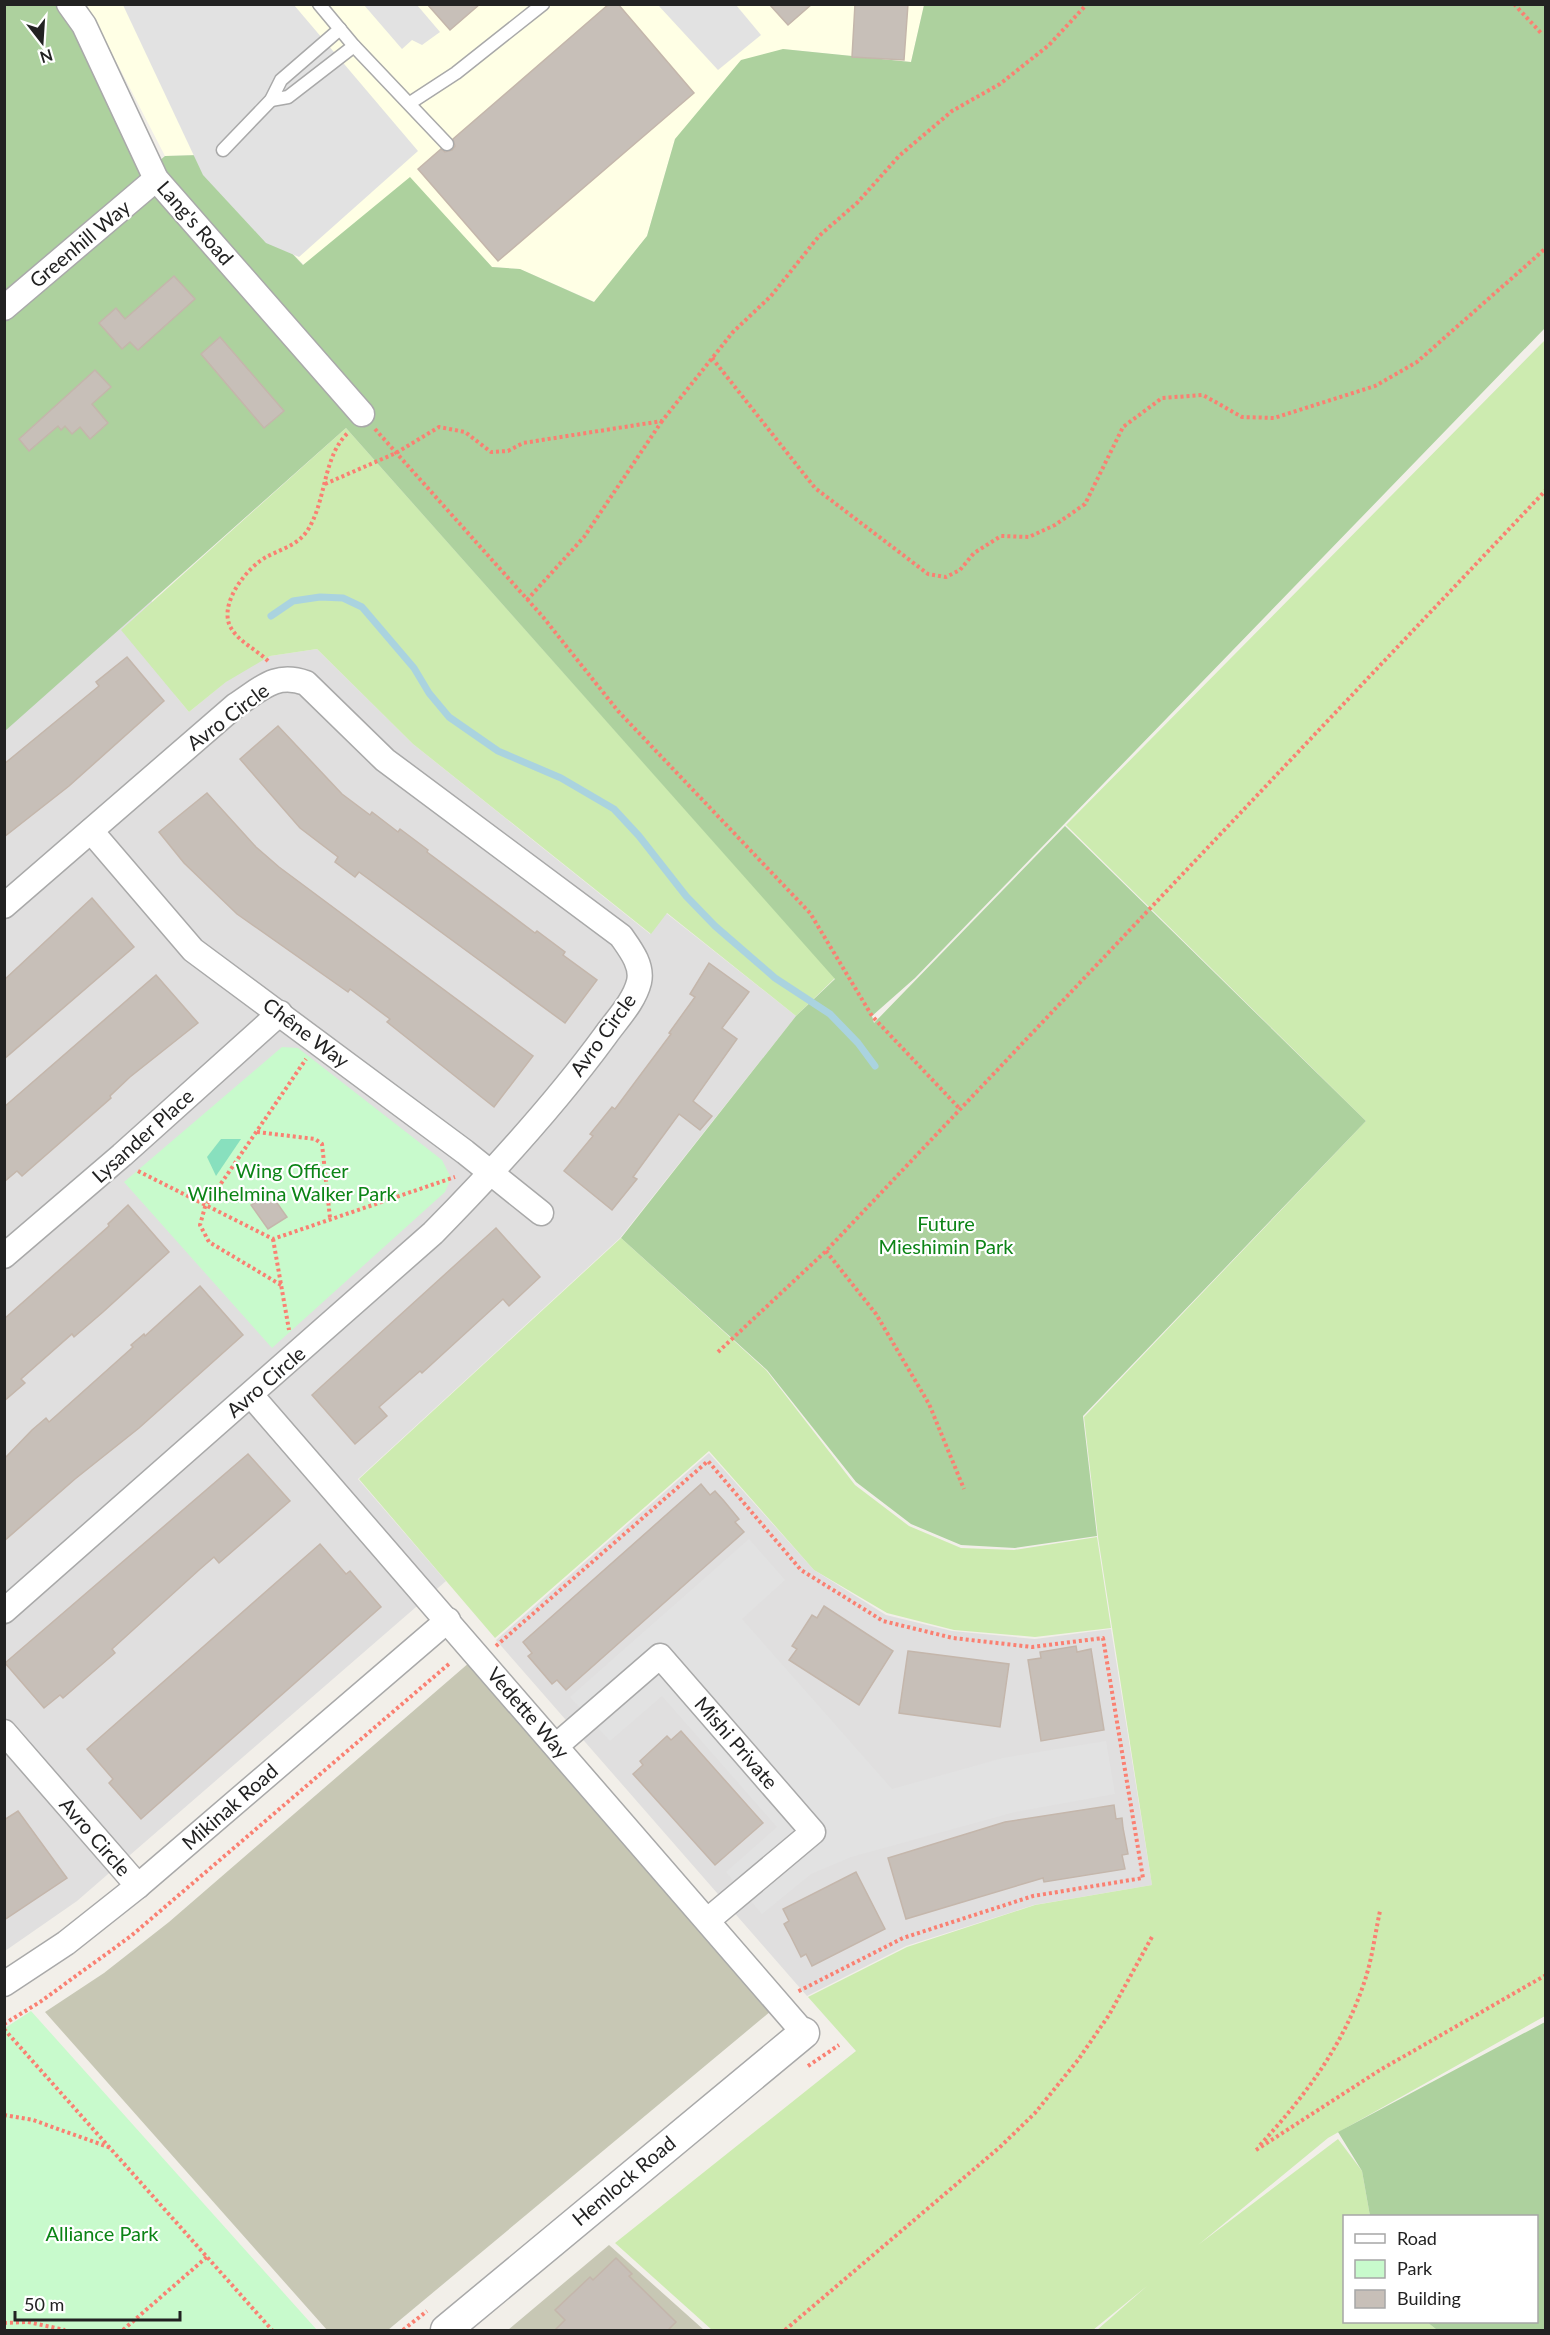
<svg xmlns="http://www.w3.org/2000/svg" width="1550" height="2335" viewBox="0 0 1550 2335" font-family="Lato,sans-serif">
	<rect width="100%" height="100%" fill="#f2efe9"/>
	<!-- residential -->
	<g fill="#e0dfdf">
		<polygon points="4,5 175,695 189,712 244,667 270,656 317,649 413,744 650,934 666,913 796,1016 620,1238 358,1479 446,1581 77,1901 5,1951"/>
		<polygon points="709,1453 814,1570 886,1615 952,1631 1035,1639 1111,1629 1152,1885 1034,1905 906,1946 807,1996 496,1640"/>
	</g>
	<!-- education -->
	<polygon fill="#ffffe5" points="87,5 924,5 911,62 783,49 675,139 647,236 595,302 520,269 492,267 410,178 304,265 199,155 165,156"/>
	<!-- construction -->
	<g fill="#c7c7b4">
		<polygon points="470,1662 771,2011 388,2330 327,2330 45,2012 104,1973 169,1922"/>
		<polygon points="609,2245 704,2330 508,2330"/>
	</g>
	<!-- grass -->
	<g fill="#cdebb0">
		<polygon points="1545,340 1545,2016 1328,2138 1198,2245 1338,2139 1362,2171 1370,2216 1344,2216 1344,2322 1427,2322 1437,2330 1097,2330 1147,2286 1093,2330 712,2330 615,2243 856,2051 808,1997 907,1947 1035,1905 1152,1885 1098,1537 1084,1417 1366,1121 1066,825"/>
		<polygon points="346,428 835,978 796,1016 667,913 651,934 413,744 317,649 270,656 226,682 189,712 121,630"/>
		<polygon points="621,1238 766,1370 855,1485 909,1526 961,1548 1014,1550 1097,1537 1111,1628 1035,1637 954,1630 887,1613 814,1570 709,1451 495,1638 359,1479"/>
	</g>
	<!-- forest -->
	<g fill="#add19e">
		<polygon points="5,5 59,5 77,28 144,174 165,156 199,155 303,265 410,177 492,267 520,269 594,302 647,236 675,139 741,60 783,49 911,62 924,5 1545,5 1545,328 915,978 872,1016 874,1023 1065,826 1366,1121 1083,1416 1097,1536 1015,1548 961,1545 911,1524 856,1482 767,1370 621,1238 796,1016 835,979 346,428 5,731"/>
		<polygon points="1545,2022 1545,2330 1437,2330 1427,2322 1536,2322 1536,2216 1370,2216 1362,2171 1338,2132"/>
	</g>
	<!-- park -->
	<g fill="#c8facc">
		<polygon points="282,1047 298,1048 442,1160 451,1178 445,1192 272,1348 124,1182"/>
		<polygon points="31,2011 317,2330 5,2330 5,2028"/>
	</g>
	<!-- pitch -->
	<polygon fill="#88e0be" points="221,1139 241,1139 216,1176 207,1157"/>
	<!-- parking -->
	<g fill="#e2e2e2">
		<polygon points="123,5 294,5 418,151 299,257 266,243 203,175"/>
		<polygon points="364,5 417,5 440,32 422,45 412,40 402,49"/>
		<polygon points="658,5 736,5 761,35 718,70"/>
		<polygon points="749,1539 785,1580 742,1619 892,1789 1003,1758 1106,1741 1115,1794 1015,1812 851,1857 811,1874 762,1914 726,1872 777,1827 662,1696 610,1741 570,1697"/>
	</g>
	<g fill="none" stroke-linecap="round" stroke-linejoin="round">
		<!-- stream -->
		<polyline stroke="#aad3df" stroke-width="7" points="271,616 293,601 320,597 343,598 362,607 414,668 429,693 449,717 498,751 561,778 614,809 639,836 686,896 715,926 775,978 830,1014 858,1043 875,1066"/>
	</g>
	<!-- building -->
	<g fill="#c7bfb8" stroke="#c4b6ab" stroke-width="1.5">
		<polygon points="427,4 480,4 450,30"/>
		<polygon points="609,4 618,4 694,93 498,261 418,169 441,149 445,152 452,150 455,146 453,139"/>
		<polygon points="769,4 812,4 788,25"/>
		<polygon points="855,4 908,4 904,60 852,57"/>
		<polygon points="174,276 195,299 138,350 130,342 122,349 99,323 116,308 125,319"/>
		<polygon points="220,337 284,411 264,428 201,354"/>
		<polygon points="95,370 111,387 92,404 108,423 90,439 80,427 72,434 65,426 61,430 58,426 29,451 19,439"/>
		<polygon points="127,657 164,701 69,786 4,837 4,764 99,686 96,682"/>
		<polygon points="278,726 342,794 370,815 372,812 398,832 400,829 428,850 427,852 535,933 537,931 565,952 563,955 597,980 565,1023 359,872 355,877 335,862 338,857 300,828 240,759"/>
		<polygon points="207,793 256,847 279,867 533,1056 494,1107 387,1022 390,1019 350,989 348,992 237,914 184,863 159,832"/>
		<polygon points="92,898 134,947 4,1059 4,980"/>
		<polygon points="709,963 749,992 722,1028 737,1039 693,1101 712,1116 700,1130 679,1114 633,1177 637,1179 612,1210 564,1171 593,1136 590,1134 612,1107 615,1109 671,1034 669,1033 695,997 690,994"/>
		<polygon points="156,975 198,1023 130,1077 110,1096 111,1098 22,1176 17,1171 4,1182 4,1107"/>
		<polygon points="270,1193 287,1217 268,1229 251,1205"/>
		<polygon points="128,1205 169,1252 103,1312 74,1337 72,1334 21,1379 25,1383 4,1401 4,1319 109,1226 108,1224"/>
		<polygon points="496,1228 540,1277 509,1306 503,1299 422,1373 420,1371 379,1407 387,1416 355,1444 312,1395"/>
		<polygon points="200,1286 243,1335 139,1428 75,1479 4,1541 4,1459 32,1430 46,1418 49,1422 58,1414 133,1347 131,1345 144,1334 145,1336"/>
		<polygon points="248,1454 290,1501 219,1563 214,1557 199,1570 112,1649 115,1653 63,1698 60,1695 44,1708 5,1663"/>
		<polygon points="701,1484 710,1495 715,1491 724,1501 739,1519 735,1522 744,1532 566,1690 557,1680 552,1684 528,1656 532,1653 523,1642"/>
		<polygon points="320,1544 346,1574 350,1571 381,1607 141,1819 109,1783 113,1779 87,1749"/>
		<polygon points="824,1606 893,1651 859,1705 789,1660 797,1649 792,1646 812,1615 817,1618"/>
		<polygon points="1076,1646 1077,1652 1091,1649 1104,1730 1041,1741 1028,1660 1041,1658 1040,1652"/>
		<polygon points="908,1651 1009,1664 1000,1727 899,1713"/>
		<polygon points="681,1731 763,1823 715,1865 633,1774 643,1765 640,1761 667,1736 671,1740"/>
		<polygon points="1114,1805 1116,1819 1122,1818 1123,1828 1128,1854 1122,1855 1125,1869 1044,1882 1043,1878 906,1919 888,1858 1005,1822"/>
		<polygon points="18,1811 67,1878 4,1920 4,1820"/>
		<polygon points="856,1872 885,1929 812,1966 806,1954 801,1957 791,1937 784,1924 789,1921 783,1909"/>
		<polygon points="616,2258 632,2274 629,2276 676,2322 667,2331 554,2331 565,2320 555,2310 590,2277 593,2280"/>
	</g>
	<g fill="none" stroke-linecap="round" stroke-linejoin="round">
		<defs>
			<g id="service">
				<polyline points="319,4 354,46 447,144"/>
				<polyline points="271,100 288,97 354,46"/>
				<polyline points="410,103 456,73 543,4"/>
				<polyline points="223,150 271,100 281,80 340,29"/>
			</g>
			<g id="minor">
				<polyline points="69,4 84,25 156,179 362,414"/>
				<polyline points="4,308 156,179"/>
				<polyline points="91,831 193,950 465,1152 541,1213"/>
				<path d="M 4,906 L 236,705 C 261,689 275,672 306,683 L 385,760 L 621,936 C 630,949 643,965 639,982 C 634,1002 617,1019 605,1036 C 553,1107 494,1171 433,1233 L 4,1611"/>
				<polyline points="4,1256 122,1155 280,1013"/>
				<polyline points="251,1395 804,2033"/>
				<polyline points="4,1732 138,1886"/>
				<polyline points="556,1746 660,1656 813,1832 708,1920"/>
				<polyline points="4,1984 66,1943 138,1886 448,1620"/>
			</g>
			<polyline id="tertiary" points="446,2330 804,2033"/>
		</defs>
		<!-- service casing -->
		<use href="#service" stroke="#a9a9a9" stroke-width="15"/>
		<!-- minor casing -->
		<use href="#minor" stroke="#a9a9a9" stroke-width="27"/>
		<!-- tertiary casing -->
		<use href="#tertiary" stroke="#a9a9a9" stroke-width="33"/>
		<!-- path -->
		<g stroke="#fa8072" stroke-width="4" stroke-dasharray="3 3" stroke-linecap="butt">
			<polyline points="1514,4 1542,34"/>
			<polyline points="712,358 815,488 928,574 946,577 960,570 974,553 1001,536 1029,537 1055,525 1085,504 1123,427 1162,398 1203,395 1242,417 1274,418 1375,386 1417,362 1546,248"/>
			<polyline points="375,429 543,617 618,711 810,913 872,1016 960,1109"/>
			<polyline points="325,484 396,453 439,427 465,432 491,452 508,451 523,443 662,421 733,332 771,296 819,236 858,202 899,156 952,111 1000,84 1049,45 1087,4"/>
			<polyline points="527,600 584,537 662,421"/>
			<path d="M 268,661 C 257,650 239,642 231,628 C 217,604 248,566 268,556 C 284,548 300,544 309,528 C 327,497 323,455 349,432"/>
			<polyline points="257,1132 315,1139 322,1144 330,1218"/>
			<polyline points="138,1171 273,1239 455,1177"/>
			<polyline points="273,1239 289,1330"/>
			<polyline points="826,1251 876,1314 929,1404 964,1489"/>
			<polyline points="281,1285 209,1242 200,1225 205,1207 306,1059"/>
			<polyline points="718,1352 826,1251 1546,490"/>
			<polyline points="496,1646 708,1461 801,1570 883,1621 953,1638 1032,1647 1103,1638 1143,1878 1033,1896 903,1938 797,1992"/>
			<polyline points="4,2024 40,2002 131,1936 450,1663"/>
			<polyline points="4,2029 272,2330"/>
			<polyline points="808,2066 839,2045"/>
			<polyline points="4,2115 33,2120 111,2148"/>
			<path d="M 1260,2145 C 1305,2096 1343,2046 1364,1983 C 1372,1960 1375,1934 1380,1911"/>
			<polyline points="1256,2150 1380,2070 1546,1975"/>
			<polyline points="4,2323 28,2322 65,2330"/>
			<polyline points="123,2330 208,2256"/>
			<polyline points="403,2330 427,2311"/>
			<polyline points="785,2330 1000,2147 1035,2113 1078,2060 1109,2015 1153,1935"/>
		</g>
		<!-- service -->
		<use href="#service" stroke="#fff" stroke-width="12"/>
		<!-- minor -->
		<use href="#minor" stroke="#fff" stroke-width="24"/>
		<!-- tertiary -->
		<use href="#tertiary" stroke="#fff" stroke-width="30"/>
	</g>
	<g text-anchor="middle" stroke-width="4.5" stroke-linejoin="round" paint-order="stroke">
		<!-- street labels -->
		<g font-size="20" fill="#222" stroke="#fff">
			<text transform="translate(195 223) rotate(49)" y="7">Lang's Road</text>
			<text transform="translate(80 244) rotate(-40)" y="7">Greenhill Way</text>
			<text transform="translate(228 717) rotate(-37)" y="7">Avro Circle</text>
			<text transform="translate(306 1033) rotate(37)" y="7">Chêne Way</text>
			<text transform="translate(603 1035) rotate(-54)" y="7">Avro Circle</text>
			<text transform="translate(143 1136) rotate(-42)" y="7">Lysander Place</text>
			<text transform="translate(266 1382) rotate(-41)" y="7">Avro Circle</text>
			<text transform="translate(528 1713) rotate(49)" y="7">Vedette Way</text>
			<text transform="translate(736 1743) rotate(49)" y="7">Mishi Private</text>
			<text transform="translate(230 1807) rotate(-41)" y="7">Mikinak Road</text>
			<text transform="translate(95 1837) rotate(49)" y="7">Avro Circle</text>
			<text transform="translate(624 2181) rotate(-40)" y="7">Hemlock Road</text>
		</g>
		<!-- park labels -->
		<g font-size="20" fill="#0c8416" stroke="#fff">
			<text x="292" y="1178">Wing Officer<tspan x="292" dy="23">Wilhelmina Walker Park</tspan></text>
			<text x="946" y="1231">Future<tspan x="946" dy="23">Mieshimin Park</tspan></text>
			<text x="102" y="2241">Alliance Park</text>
		</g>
	</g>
	<!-- border -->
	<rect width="1550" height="2335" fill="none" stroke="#222222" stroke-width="12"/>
	<!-- legend -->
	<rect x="1343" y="2215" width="195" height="108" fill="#ffffff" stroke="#a7a7a7" stroke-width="1.5"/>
	<rect x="1355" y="2234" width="30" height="9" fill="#ffffff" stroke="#a7a7a7" stroke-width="1.5"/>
	<text x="1397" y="2245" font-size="18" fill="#222222">Road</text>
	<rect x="1355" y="2260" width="30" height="18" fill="#c8facc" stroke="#a7a7a7" stroke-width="1.5"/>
	<text x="1397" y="2275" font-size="18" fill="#222222">Park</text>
	<rect x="1355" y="2290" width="30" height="18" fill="#c7bfb8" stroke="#a7a7a7" stroke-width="1.5"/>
	<text x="1397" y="2305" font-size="18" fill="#222222">Building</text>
	<!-- north arrow -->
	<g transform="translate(42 42) rotate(163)" stroke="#ffffff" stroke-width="4.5" paint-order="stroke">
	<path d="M0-4.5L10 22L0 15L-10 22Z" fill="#222222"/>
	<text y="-9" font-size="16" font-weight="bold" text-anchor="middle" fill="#222222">N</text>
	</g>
	<!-- scale -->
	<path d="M15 2311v9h165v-9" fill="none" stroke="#222222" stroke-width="3"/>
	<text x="24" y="2311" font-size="18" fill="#222222" stroke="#ffffff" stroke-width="4.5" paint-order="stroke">50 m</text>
</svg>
